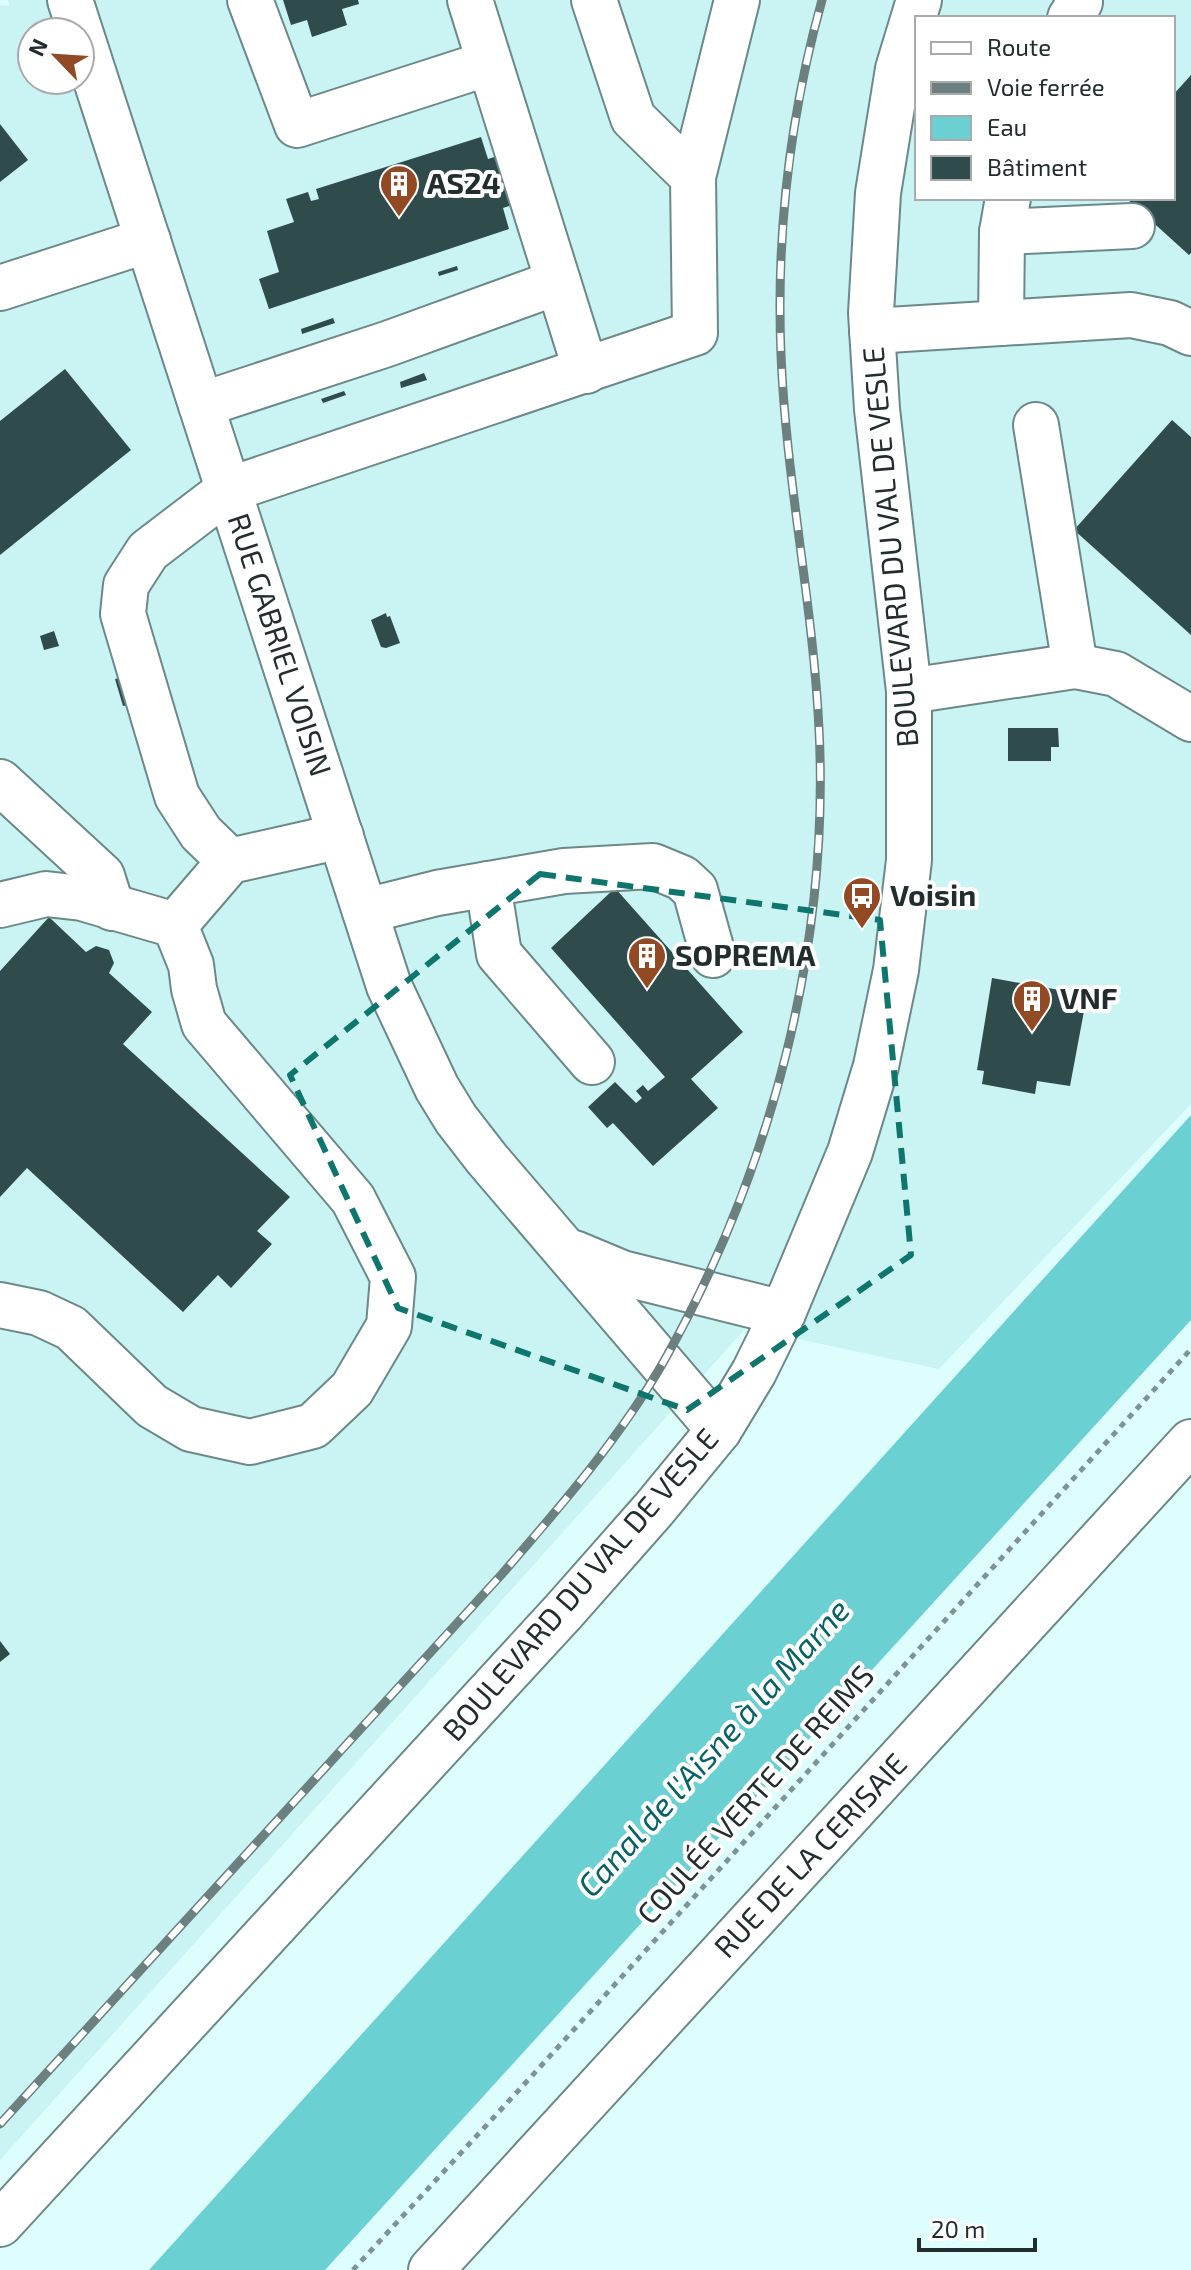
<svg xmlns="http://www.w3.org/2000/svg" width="1191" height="2270" viewBox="0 0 1191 2270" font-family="'Exo 2',sans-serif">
	<rect width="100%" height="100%" fill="#defefe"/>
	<!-- built -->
	<path fill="#caf3f3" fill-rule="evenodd" d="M 8,0 L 1191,0 L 1191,1104 L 939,1369 L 746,1328 L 0,2160 L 0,5 L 9,6 ZM 917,18 L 1173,18 L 1173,198 L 917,198 ZM 32,32 L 80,32 L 80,80 L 32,80 Z"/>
	<!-- water -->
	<polygon fill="#6ad0d1" points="1191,1115 1191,1320 325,2270 149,2270"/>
	<!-- building -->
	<g fill="#304b4b">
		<polygon points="283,0 358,0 359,4 342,9 347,25 312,37 307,20 291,25"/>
		<polygon points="1191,75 1191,253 1189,255 1126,198 1173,198 1173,95"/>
		<polygon points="0,124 28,160 0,182"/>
		<polygon points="481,137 488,159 507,153 522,202 503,208 509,229 269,309 259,279 279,272 267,231 294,222 286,199 308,192 311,201 319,199 316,189"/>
		<polygon points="457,266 458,270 439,276 438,272"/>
		<polygon points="333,318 335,323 302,334 301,329"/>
		<polygon points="65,369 131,450 0,555 0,421"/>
		<polygon points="424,373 427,380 401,388 400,382"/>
		<polygon points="344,391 346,395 323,403 321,399"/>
		<polygon points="1172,420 1191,437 1191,635 1074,530"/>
		<polygon points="386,613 387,617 390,616 400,643 386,648 381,647 371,620"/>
		<polygon points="54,631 59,646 44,650 40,636"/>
		<polygon points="119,678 127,705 123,706 115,679"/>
		<polygon points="1008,728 1058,728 1059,747 1051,747 1051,761 1008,761"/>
		<polygon points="615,888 743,1032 691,1079 718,1108 653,1166 613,1123 607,1128 588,1107 615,1082 636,1103 642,1098 636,1091 643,1085 648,1091 665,1077 551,948"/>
		<polygon points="49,917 86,952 96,946 109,950 114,963 109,973 152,1012 123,1044 290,1197 257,1231 272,1244 231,1288 218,1275 183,1312 27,1168 0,1197 0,971"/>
		<polygon points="992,978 1087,995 1070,1086 1037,1081 1035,1094 982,1084 984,1071 977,1070"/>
		<polygon points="0,1641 10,1654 0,1662"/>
	</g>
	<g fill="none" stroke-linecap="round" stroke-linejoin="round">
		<defs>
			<g id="minor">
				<polyline points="70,0 389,986 437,1088 456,1119 487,1159 719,1430"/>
				<polyline points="250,0 297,125 489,63"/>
				<polyline points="470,0 586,371"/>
				<polyline points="594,0 633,118 693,177"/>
				<polyline points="1070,18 1080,2"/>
				<polyline points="1002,232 1132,226"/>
				<polyline points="0,288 148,240"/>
				<polyline points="1001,323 1002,232 1008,198"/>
				<polyline points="872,331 1131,315 1170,323 1191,333"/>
				<polyline points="201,405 387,344 558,282"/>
				<polyline points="1036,425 1075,666"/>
				<polyline points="909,691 1075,666 1116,674 1191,719"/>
				<polyline points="0,782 102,876 112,908"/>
				<polyline points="230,861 201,833 177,796 123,614 126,585 148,551 228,490 695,333 693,177 737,0"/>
				<polyline points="488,884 499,954 592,1062"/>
				<polyline points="0,905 46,894 82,898 175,925"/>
				<polyline points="365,911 437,893 564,871 653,866 682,878 695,890 713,955"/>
				<polyline points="175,925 230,861 341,836"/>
				<polyline points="574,1253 622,1273 783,1313"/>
				<polyline points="0,1305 39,1313 71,1328 152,1406 191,1429 250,1442 313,1426 352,1389 389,1326 393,1277 353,1199 204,1024 194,989 191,965 175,925"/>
				<polyline points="0,2224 564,1611 654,1509 719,1430 754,1372 783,1313 850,1152 876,1066 896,970 909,860 909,691 877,409 871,313 878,193 898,69 919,0"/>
				<polyline points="431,2270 1191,1442"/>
			</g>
		</defs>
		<!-- minor casing -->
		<use href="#minor" stroke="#6c8989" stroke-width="48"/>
		<!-- path -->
		<polyline stroke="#7e9494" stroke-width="5" stroke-dasharray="6 6" stroke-linecap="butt" points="353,2270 530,2078 1191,1349"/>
		<!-- minor -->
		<use href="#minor" stroke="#fff" stroke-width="44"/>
		<defs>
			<path id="rail" d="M 0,2124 L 502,1574 C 560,1507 620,1438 664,1361 C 771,1171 830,947 819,729 C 813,604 786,480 781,355 C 776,236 790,115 822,0"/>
		</defs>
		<!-- rail casing -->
		<use href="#rail" stroke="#6c8080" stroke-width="9"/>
		<!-- rail -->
		<use href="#rail" stroke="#fff" stroke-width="6" stroke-dasharray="18" stroke-linecap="butt"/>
	</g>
	<!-- marked area -->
	<path fill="none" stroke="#0f766e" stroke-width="6" stroke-dasharray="16 10" stroke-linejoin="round" d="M 540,874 L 880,920 L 911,1255 L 687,1410 L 398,1308 L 290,1075 Z"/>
	<!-- icons -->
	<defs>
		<symbol id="building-pin" viewBox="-11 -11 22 30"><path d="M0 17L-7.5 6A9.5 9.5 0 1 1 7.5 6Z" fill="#914a24" stroke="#fff"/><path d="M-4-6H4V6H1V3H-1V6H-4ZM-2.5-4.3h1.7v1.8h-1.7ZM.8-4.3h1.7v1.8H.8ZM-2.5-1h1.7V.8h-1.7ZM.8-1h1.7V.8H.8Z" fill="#fff"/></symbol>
		<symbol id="bus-pin" viewBox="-11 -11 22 30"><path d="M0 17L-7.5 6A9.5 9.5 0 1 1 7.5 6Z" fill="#914a24" stroke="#fff"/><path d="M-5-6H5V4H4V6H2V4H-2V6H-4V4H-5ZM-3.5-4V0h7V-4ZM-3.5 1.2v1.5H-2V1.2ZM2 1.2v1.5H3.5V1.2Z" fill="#fff"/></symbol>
	</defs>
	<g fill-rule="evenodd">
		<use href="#building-pin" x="377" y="162" width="44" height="60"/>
		<use href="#bus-pin" x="840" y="874" width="44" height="60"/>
		<use href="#building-pin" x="625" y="934" width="44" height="60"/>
		<use href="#building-pin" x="1010" y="977" width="44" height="60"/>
	</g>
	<g text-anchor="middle" stroke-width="8" stroke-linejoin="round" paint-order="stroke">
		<!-- poi labels -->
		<g font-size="30" font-weight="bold" fill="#222e2e" stroke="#fff" text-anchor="start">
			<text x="427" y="194">AS24</text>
			<text x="890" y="906">Voisin</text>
			<text x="675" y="966">SOPREMA</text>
			<text x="1060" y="1009">VNF</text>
		</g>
		<!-- street labels -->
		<g font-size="30" fill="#222e2e" stroke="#fff">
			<text transform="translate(891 547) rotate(-95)" y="10">BOULEVARD DU VAL DE VESLE</text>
			<text transform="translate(279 645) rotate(72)" y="10">RUE GABRIEL VOISIN</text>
			<text transform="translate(581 1585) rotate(-49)" y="10">BOULEVARD DU VAL DE VESLE</text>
			<text transform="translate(756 1795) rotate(-48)" y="10">COULÉE VERTE DE REIMS</text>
			<text transform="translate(811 1856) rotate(-47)" y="10">RUE DE LA CERISAIE</text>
		</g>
		<!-- water labels -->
		<g font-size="32" font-style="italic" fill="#076264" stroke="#fff">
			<text transform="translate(714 1748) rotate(-48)" y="11">Canal de l'Aisne à la Marne</text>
		</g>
	</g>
	<!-- legend -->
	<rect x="915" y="16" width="260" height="184" fill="#ffffff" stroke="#a7abab" stroke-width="2"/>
	<rect x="931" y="42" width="40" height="12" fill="#ffffff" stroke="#a7abab" stroke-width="2"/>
	<text x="987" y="56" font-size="24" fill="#222e2e">Route</text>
	<rect x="931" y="82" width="40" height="12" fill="#6c8080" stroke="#a7abab" stroke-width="2"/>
	<text x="987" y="96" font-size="24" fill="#222e2e">Voie ferrée</text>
	<rect x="931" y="116" width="40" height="24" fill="#6ad0d1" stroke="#a7abab" stroke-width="2"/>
	<text x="987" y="136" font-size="24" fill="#222e2e">Eau</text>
	<rect x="931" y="156" width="40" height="24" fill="#304b4b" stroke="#a7abab" stroke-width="2"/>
	<text x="987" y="176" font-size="24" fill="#222e2e">Bâtiment</text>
	<!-- north arrow -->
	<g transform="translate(56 56) rotate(295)"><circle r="38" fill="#ffffff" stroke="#a7abab" stroke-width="2"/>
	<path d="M0-6L14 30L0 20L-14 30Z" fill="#914a24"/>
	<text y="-12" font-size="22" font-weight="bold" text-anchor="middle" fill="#222e2e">N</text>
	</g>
	<!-- scale -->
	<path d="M919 2238v12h116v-12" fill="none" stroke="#222e2e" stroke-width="4"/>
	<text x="931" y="2238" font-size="24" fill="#222e2e" stroke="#ffffff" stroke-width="6" paint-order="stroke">20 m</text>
</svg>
